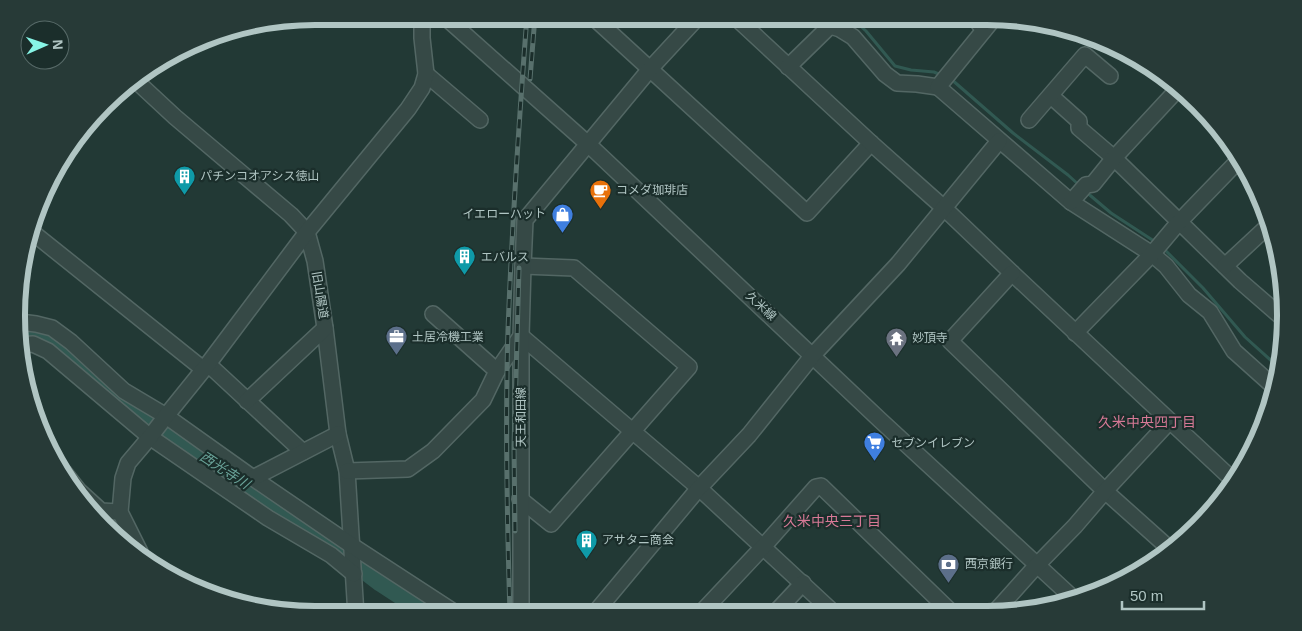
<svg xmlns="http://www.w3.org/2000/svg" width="1302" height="631" viewBox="0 0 1302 631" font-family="Arial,'Noto Sans JP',sans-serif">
	<rect width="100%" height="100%" fill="#223935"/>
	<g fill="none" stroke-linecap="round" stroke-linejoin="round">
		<!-- stream -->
		<g stroke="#315952" stroke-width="3">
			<polyline points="847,16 854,20 866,31 895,66 911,70 934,72 941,75"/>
			<polyline points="951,79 1013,133 1068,175 1079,185"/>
			<polyline points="1085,191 1111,213 1157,243"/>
			<polyline points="1164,249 1203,288 1245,337 1276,365"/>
		</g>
		<!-- river -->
		<polyline stroke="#315952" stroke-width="20" points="19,334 54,341 123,404 291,513 381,582 430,614"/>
		<defs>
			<g id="minor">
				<polyline points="444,16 588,144 880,420 1074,599"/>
				<polyline points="592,16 807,213 871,143"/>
				<polyline points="734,16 871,143 944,208 1012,273 1234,481"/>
				<polyline points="811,16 830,26 840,29 853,37 885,74 897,83 917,84 938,87"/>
				<polyline points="973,16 984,30"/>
				<polyline points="994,18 938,87 1071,202 1152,254 1166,266 1189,295 1210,312 1234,351 1272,385"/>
				<polyline points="788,67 830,26"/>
				<polyline points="426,74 480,120"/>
				<polyline points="133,78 175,117 291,215 307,232 315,261 325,328 338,434 347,471 356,615"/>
				<polyline points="1051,96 1079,121 1079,128 1114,158 1240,281 1285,320"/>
				<polyline points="1029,120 1085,55 1110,76"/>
				<polyline points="1071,202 1086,185 1093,184 1114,158 1177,90"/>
				<polyline points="32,232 203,369"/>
				<polyline points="1225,266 1268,226"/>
				<polyline points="1012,273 950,341 1105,491 1171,550"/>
				<polyline points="20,322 36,324 52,328 71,342 124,391 166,416 253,478 351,545 457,614"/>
				<polyline points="1075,333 1152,254 1179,222 1237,162"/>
				<polyline points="19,345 33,344 48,351 150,437 268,518 331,555 354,574"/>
				<polyline points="208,364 303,452"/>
				<polyline points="497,371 521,336 699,488 834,613"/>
				<polyline points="247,401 325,328"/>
				<polyline points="347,471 408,469 433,451 483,400 497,371 433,314"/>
				<polyline points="64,472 79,491 101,511 120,512"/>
				<polyline points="253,478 338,434"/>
				<polyline points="520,499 551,524 689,367 574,268 523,266"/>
				<polyline points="140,552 120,512 123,478 128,463 150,437 166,416 208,364 307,232 408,109 422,88 426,74 422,38 422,16"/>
				<polyline points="995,612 1037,565 1075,526 1105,491 1169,422"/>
				<polyline points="701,613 763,547 816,487 821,486 951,612"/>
				<polyline points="775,613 803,583"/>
				<polyline points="521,614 521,336 523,266 525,220 650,69 699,16"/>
				<polyline points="594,614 699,488 749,435 813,355 898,264 999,141"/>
			</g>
		</defs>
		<!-- minor casing -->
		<use href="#minor" stroke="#536764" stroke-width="18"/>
		<!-- minor -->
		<use href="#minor" stroke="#364946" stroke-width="15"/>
		<defs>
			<g id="rail">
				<polyline points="530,79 535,16"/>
				<polyline points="515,531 514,446 519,268"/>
				<path d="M 510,614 C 507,519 505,425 508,330 C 512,225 519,121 527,16"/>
			</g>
		</defs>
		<!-- rail casing -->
		<use href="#rail" stroke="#58706c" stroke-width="5"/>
		<!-- rail -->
		<use href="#rail" stroke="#1b2e2b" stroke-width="3" stroke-dasharray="9" stroke-linecap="butt"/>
	</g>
	<!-- icons -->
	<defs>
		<symbol id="building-pin" viewBox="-11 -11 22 30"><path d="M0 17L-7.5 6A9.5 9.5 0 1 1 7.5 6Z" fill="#0f9aa8" stroke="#1b2e2b"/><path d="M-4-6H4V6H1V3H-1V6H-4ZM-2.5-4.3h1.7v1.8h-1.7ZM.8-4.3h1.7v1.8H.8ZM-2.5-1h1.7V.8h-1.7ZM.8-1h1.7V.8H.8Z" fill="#fff"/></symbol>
		<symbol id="cafe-pin" viewBox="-11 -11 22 30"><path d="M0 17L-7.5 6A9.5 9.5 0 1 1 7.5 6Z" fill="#e8710a" stroke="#1b2e2b"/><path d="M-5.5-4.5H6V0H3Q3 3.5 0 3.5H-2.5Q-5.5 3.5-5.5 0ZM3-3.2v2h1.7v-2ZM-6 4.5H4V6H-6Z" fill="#fff"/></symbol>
		<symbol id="shop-pin" viewBox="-11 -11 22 30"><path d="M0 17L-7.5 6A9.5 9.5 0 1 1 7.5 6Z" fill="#3f7fe0" stroke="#1b2e2b"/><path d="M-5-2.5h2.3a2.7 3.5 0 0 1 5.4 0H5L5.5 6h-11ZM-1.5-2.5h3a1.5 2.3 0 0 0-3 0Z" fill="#fff"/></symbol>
		<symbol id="office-pin" viewBox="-11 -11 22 30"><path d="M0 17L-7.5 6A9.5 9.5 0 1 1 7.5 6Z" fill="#5c6f8a" stroke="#1b2e2b"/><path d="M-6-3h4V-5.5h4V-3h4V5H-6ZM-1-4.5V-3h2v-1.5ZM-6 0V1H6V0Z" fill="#fff"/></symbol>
		<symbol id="temple-pin" viewBox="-11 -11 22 30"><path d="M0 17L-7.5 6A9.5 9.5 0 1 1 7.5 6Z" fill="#6b7280" stroke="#1b2e2b"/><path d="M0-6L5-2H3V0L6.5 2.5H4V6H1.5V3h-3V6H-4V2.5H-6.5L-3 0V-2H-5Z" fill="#fff"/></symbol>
		<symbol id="supermarket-pin" viewBox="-11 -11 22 30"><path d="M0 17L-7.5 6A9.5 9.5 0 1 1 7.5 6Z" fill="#3f7fe0" stroke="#1b2e2b"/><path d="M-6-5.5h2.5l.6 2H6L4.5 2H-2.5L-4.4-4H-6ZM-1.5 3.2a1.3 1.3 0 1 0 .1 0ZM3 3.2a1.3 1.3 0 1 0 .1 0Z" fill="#fff"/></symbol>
		<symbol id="bank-pin" viewBox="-11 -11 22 30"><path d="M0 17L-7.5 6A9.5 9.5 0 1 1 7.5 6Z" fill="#5c6f8a" stroke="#1b2e2b"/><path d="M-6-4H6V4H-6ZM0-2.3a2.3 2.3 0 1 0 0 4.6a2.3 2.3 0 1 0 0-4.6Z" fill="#fff"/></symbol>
	</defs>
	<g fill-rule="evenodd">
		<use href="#building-pin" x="172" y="164" width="25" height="34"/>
		<use href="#cafe-pin" x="588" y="178" width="25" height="34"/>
		<use href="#shop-pin" x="550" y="202" width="25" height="34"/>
		<use href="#building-pin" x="452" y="244" width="25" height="34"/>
		<use href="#office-pin" x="384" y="324" width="25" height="34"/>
		<use href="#temple-pin" x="884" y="326" width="25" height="34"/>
		<use href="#supermarket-pin" x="862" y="430" width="25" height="34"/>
		<use href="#building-pin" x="574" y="528" width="25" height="34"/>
		<use href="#bank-pin" x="936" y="552" width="25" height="34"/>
	</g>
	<g text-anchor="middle" stroke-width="4.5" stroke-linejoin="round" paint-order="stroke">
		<!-- poi labels -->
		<g font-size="12" fill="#b0c5c3" stroke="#1b2e2b" text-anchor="start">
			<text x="200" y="180">パチンコオアシス徳山</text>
			<text x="616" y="194">コメダ珈琲店</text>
			<text x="546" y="218" text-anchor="end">イエローハット</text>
			<text x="481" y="261">エバルス</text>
			<text x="412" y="341">土居冷機工業</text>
			<text x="912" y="342">妙頂寺</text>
			<text x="891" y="447">セブンイレブン</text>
			<text x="602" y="544">アサタニ商会</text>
			<text x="965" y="568">西京銀行</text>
		</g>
		<!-- street labels -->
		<g font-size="12" fill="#b0c5c3" stroke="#1b2e2b">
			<text transform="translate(320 295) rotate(81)" y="4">旧山陽道</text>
			<text transform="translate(761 306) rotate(43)" y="4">久米線</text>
			<text transform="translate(521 417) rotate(-90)" y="4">天王和田線</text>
		</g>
		<!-- neighbourhood labels -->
		<g font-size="14" fill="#d77996" stroke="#1b2e2b">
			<text x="1147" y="427">久米中央四丁目</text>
			<text x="832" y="526">久米中央三丁目</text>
		</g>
		<!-- water labels -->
		<g font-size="14" font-style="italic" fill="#6aa399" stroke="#1b2e2b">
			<text transform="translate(225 470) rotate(33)" y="5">西光寺川</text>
		</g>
	</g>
	<!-- crop -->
	<path d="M0 0H1302V631H0ZM315 25H987A290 290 0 0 1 1277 315V316A290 290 0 0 1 987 606H315A290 290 0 0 1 25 316V315A290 290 0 0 1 315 25Z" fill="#273a37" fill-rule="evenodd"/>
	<path fill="none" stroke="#b0c5c3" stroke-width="6" d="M315 25H987A290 290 0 0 1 1277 315V316A290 290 0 0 1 987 606H315A290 290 0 0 1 25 316V315A290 290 0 0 1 315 25Z"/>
	<!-- north arrow -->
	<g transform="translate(45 45) rotate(88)"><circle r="24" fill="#1b2e2b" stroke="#576a68"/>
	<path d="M0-4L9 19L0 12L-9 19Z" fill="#87f4e5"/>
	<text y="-8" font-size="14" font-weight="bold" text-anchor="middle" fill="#b0c5c3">N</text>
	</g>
	<!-- scale -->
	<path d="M1122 601v8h82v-8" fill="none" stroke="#b0c5c3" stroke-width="2.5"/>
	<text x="1130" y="601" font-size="15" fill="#b0c5c3" stroke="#1b2e2b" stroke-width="4" paint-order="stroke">50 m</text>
</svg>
